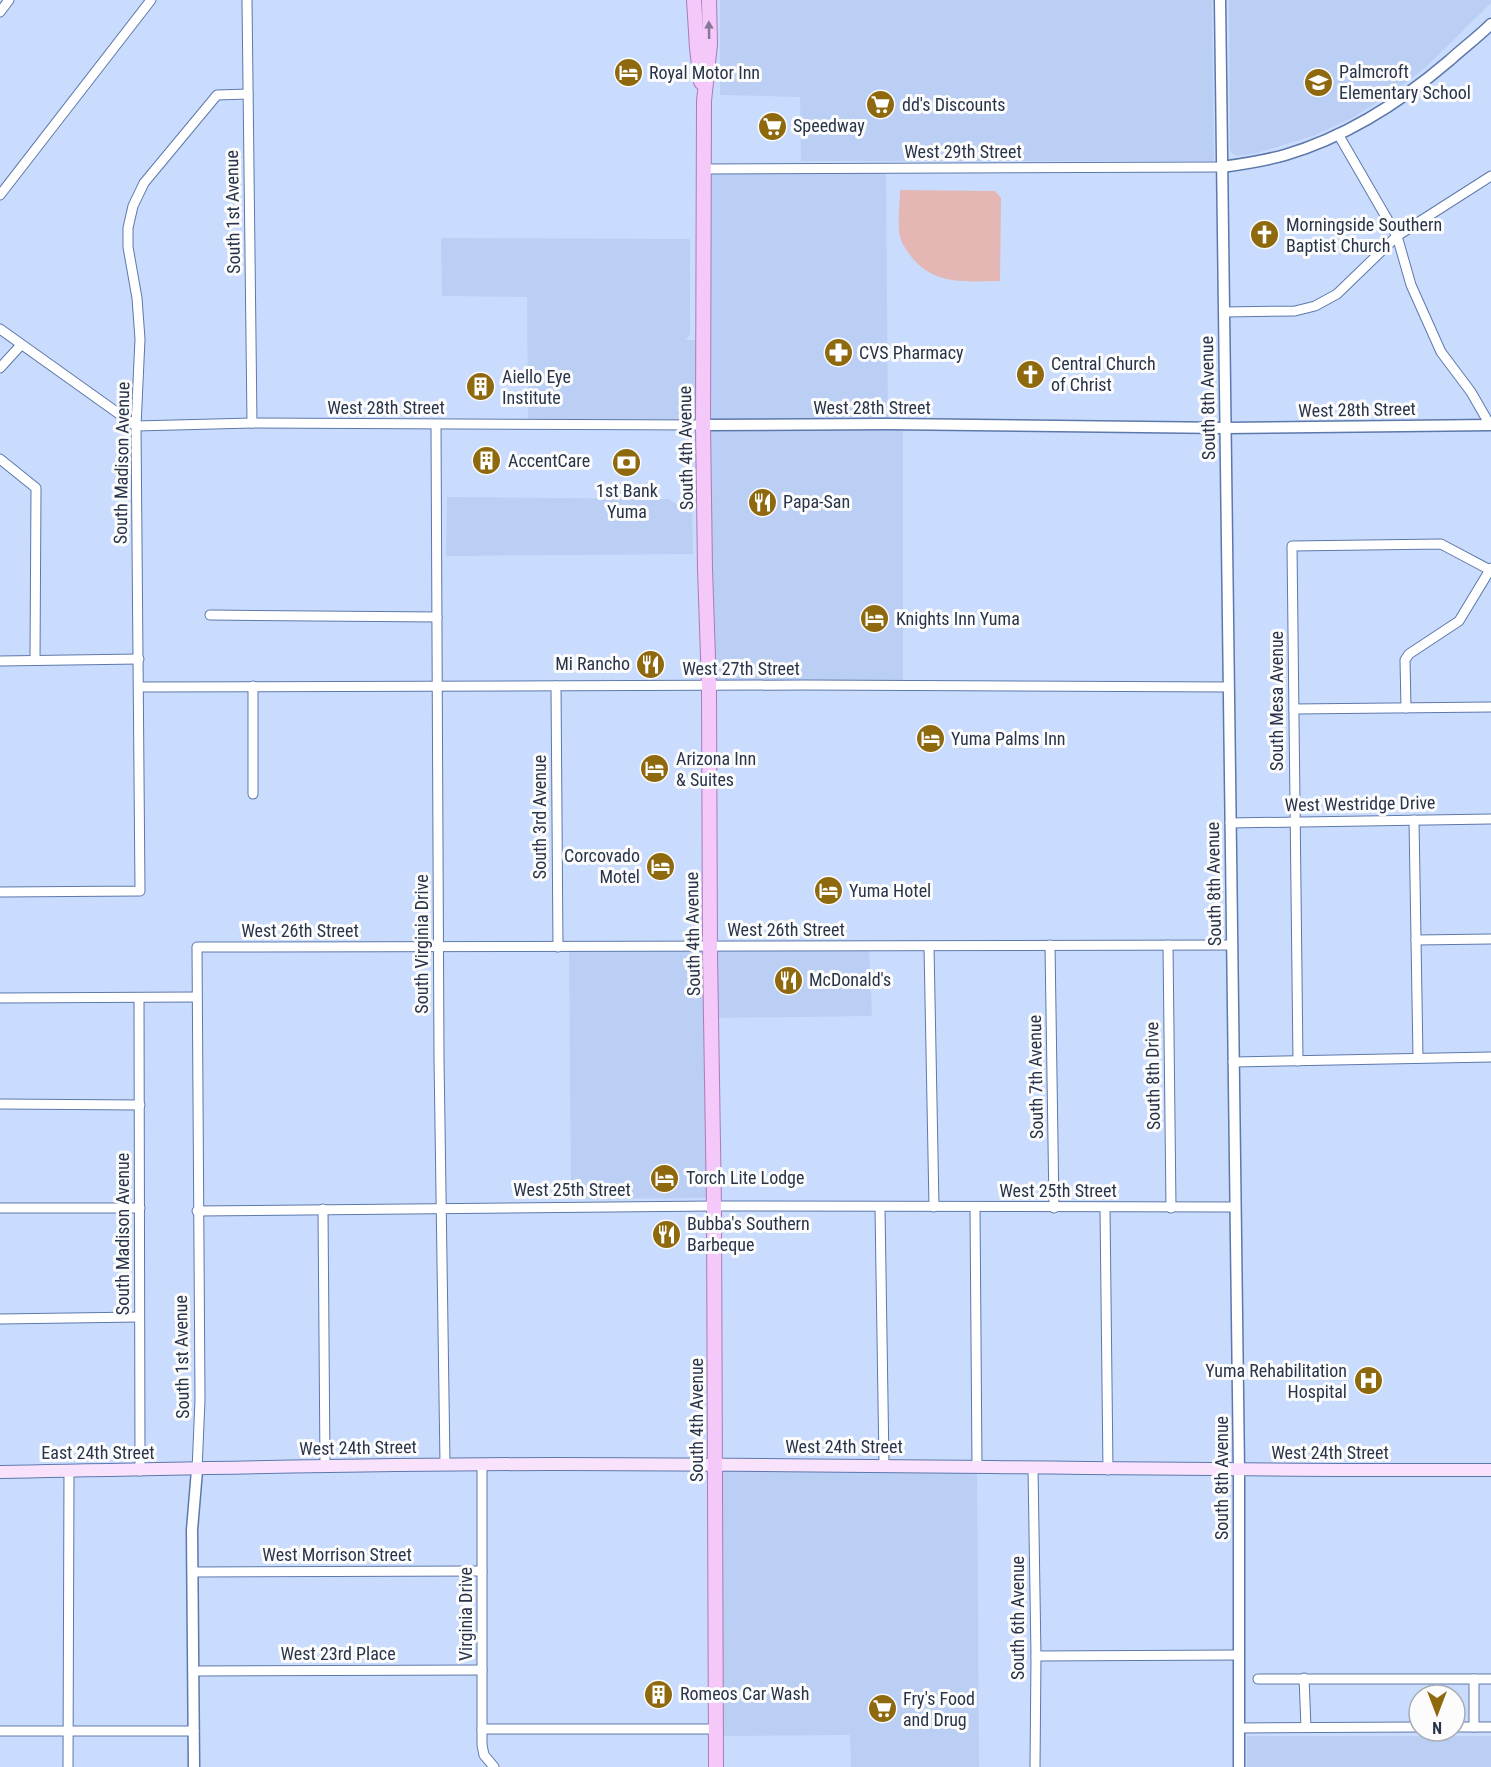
<svg xmlns="http://www.w3.org/2000/svg" width="1491" height="1767" viewBox="0 0 1491 1767" font-family="'Roboto Condensed',sans-serif">
	<rect width="100%" height="100%" fill="#cadcfe"/>
	<!-- built -->
	<g fill="#bbcff5">
		<polygon points="720,0 1212,0 1214,161 801,161 800,97 720,95"/>
		<polygon points="1229,0 1491,0 1491,3 1424,69 1391,94 1352,118 1313,136 1257,153 1238,156 1233,154 1230,150"/>
		<polygon points="704,169 886,169 888,424 903,424 903,685 709,686 703,425 528,424 527,297 442,296 441,238 690,239 690,334 686,340 703,340"/>
		<polygon points="447,497 668,499 677,504 692,504 693,554 446,556"/>
		<polygon points="869,946 872,1016 712,1018 714,1198 571,1199 569,947"/>
		<polygon points="715,1464 977,1467 979,1767 851,1767 850,1735 716,1736"/>
		<rect x="1247" y="1736" width="244" height="31"/>
	</g>
	<!-- green -->
	<path fill="#e4b7b4" d="M 900,190 L 995,191 L 1001,198 L 1000,281 C 969,281 937,286 914,260 C 909,254 902,245 900,237 C 897,223 900,205 900,190 Z"/>
	<g fill="none" stroke-linecap="round" stroke-linejoin="round">
		<defs>
			<g id="minor">
				<polyline points="247,0 252,423"/>
				<polyline points="0,12 9,0"/>
				<polyline points="1338,134 1397,236 1411,285 1441,352 1471,392 1490,425"/>
				<polyline points="704,169 1222,167"/>
				<polyline points="0,195 151,0"/>
				<polyline points="1224,312 1295,311 1315,306 1337,294 1397,236 1491,176"/>
				<polyline points="0,329 136,426 252,423 703,425"/>
				<polyline points="0,368 21,345"/>
				<polyline points="436,425 439,1057 445,1464"/>
				<polyline points="0,459 36,488 35,660"/>
				<polyline points="210,615 437,617"/>
				<polyline points="0,661 139,659"/>
				<polyline points="253,686 253,794"/>
				<polyline points="556,686 558,947"/>
				<polyline points="139,687 805,685 1228,687"/>
				<polyline points="1406,708 1405,660 1409,654 1459,621 1491,568"/>
				<polyline points="1294,709 1491,707"/>
				<polyline points="1414,820 1418,1058"/>
				<polyline points="1230,823 1491,819"/>
				<polyline points="0,892 140,891 136,426 140,339 137,298 128,247 128,228 133,206 144,183 217,95 248,94"/>
				<polyline points="1416,940 1491,939"/>
				<polyline points="1050,945 1054,1208"/>
				<polyline points="1168,945 1171,1208"/>
				<polyline points="929,946 934,1207"/>
				<polyline points="0,998 196,997"/>
				<polyline points="139,998 140,1471"/>
				<polyline points="1298,1061 1292,546 1441,544 1490,570"/>
				<polyline points="1233,1062 1491,1057"/>
				<polyline points="0,1104 140,1105"/>
				<polyline points="975,1207 977,1467"/>
				<polyline points="0,1208 140,1208"/>
				<polyline points="880,1208 884,1465"/>
				<polyline points="1105,1208 1108,1470"/>
				<polyline points="323,1209 325,1466"/>
				<polyline points="197,1211 714,1206 1235,1207"/>
				<polyline points="0,1319 139,1317"/>
				<polyline points="482,1464 482,1745 484,1755 494,1767"/>
				<polyline points="1033,1468 1036,1656 1035,1767"/>
				<polyline points="197,1470 200,1400 197,947 1232,945"/>
				<polyline points="193,1572 482,1571"/>
				<polyline points="1036,1656 1239,1655"/>
				<polyline points="194,1671 482,1670"/>
				<polyline points="1304,1678 1306,1727"/>
				<polyline points="1258,1679 1490,1679"/>
				<polyline points="1455,1727 1491,1727"/>
				<polyline points="1474,1727 1474,1679"/>
				<polyline points="1239,1728 1419,1727"/>
				<polyline points="482,1729 716,1729"/>
				<polyline points="0,1731 194,1731"/>
				<polyline points="68,1767 69,1471"/>
			</g>
			<g id="tertiary">
				<polyline points="1220,0 1239,1471 1239,1767"/>
				<path d="M 1222,167 C 1243,164 1264,161 1285,155 C 1346,137 1401,102 1450,60 C 1463,48 1478,37 1491,24"/>
				<polyline points="703,425 888,424 1226,428 1491,425"/>
				<polyline points="194,1767 192,1530 197,1470"/>
			</g>
			<path id="secondary" d="M 0,1472 C 185,1469 370,1464 554,1464 C 867,1464 1179,1471 1491,1470"/>
			<g id="primary">
				<polyline points="694,0 697,48 701,82"/>
				<polyline points="709,0 710,44 704,101 703,425 705,569 709,686 710,954 714,1206 716,1767"/>
			</g>
		</defs>
		<!-- minor casing -->
		<use href="#minor" stroke="#5d78ab" stroke-width="11"/>
		<!-- tertiary casing -->
		<use href="#tertiary" stroke="#5d78ab" stroke-width="13"/>
		<!-- secondary casing -->
		<use href="#secondary" stroke="#5d78ab" stroke-width="14"/>
		<!-- primary casing -->
		<use href="#primary" stroke="#a87cb8" stroke-width="16"/>
		<!-- minor -->
		<use href="#minor" stroke="#fff" stroke-width="9"/>
		<!-- tertiary -->
		<use href="#tertiary" stroke="#fff" stroke-width="10"/>
		<!-- secondary -->
		<use href="#secondary" stroke="#f9e3fc" stroke-width="12"/>
		<!-- primary -->
		<use href="#primary" stroke="#f4c8f8" stroke-width="14"/>
	</g>
	<!-- one-way arrows -->
	<defs><path id="oneway-solid" d="M-6-.8H1V-3.2L6.5 0L1 3.2V.8H-6Z" transform="scale(1.5)"/></defs>
	<use fill="#847798" href="#oneway-solid" transform="translate(709 30) rotate(-91)"/>
	<!-- icons -->
	<defs>
		<symbol id="hotel-disc" viewBox="-11 -11 22 22"><circle r="9.5" fill="#8f690e" stroke="#fcfcfc"/><path d="M-6-4.5h1.5V1H6V5H4.5V3h-9V5H-6ZM-4 0a1.8 1.8 0 1 1 3.6 0ZM.5 0V-2.5h3Q6-2.5 6 0Z" fill="#fff"/></symbol>
		<symbol id="school-disc" viewBox="-11 -11 22 22"><circle r="9.5" fill="#8f690e" stroke="#fcfcfc"/><path d="M0-5L7-2L0 1L-7-2ZM-4 1L0 2.5L4 1V4Q0 6-4 4Z" fill="#fff"/></symbol>
		<symbol id="supermarket-disc" viewBox="-11 -11 22 22"><circle r="9.5" fill="#8f690e" stroke="#fcfcfc"/><path d="M-6-5.5h2.5l.6 2H6L4.5 2H-2.5L-4.4-4H-6ZM-1.5 3.2a1.3 1.3 0 1 0 .1 0ZM3 3.2a1.3 1.3 0 1 0 .1 0Z" fill="#fff"/></symbol>
		<symbol id="church-disc" viewBox="-11 -11 22 22"><circle r="9.5" fill="#8f690e" stroke="#fcfcfc"/><path d="M-1.2-6h2.4v3.5h3.3v2.4h-3.3V6h-2.4V-.1h-3.3v-2.4h3.3Z" fill="#fff"/></symbol>
		<symbol id="pharmacy-disc" viewBox="-11 -11 22 22"><circle r="9.5" fill="#8f690e" stroke="#fcfcfc"/><path d="M-2-6h4v4h4v4h-4v4h-4v-4h-4v-4h4Z" fill="#fff"/></symbol>
		<symbol id="building-disc" viewBox="-11 -11 22 22"><circle r="9.5" fill="#8f690e" stroke="#fcfcfc"/><path d="M-4-6H4V6H1V3H-1V6H-4ZM-2.5-4.3h1.7v1.8h-1.7ZM.8-4.3h1.7v1.8H.8ZM-2.5-1h1.7V.8h-1.7ZM.8-1h1.7V.8H.8Z" fill="#fff"/></symbol>
		<symbol id="bank-disc" viewBox="-11 -11 22 22"><circle r="9.5" fill="#8f690e" stroke="#fcfcfc"/><path d="M-6-4H6V4H-6ZM0-2.3a2.3 2.3 0 1 0 0 4.6a2.3 2.3 0 1 0 0-4.6Z" fill="#fff"/></symbol>
		<symbol id="restaurant-disc" viewBox="-11 -11 22 22"><circle r="9.5" fill="#8f690e" stroke="#fcfcfc"/><path d="M-5-6h1v4h1v-4h1v4h1v-4h1v5L-1.5 .5V6h-2V.5L-5-1ZM5-6V6H3V1.5H1.5Q1.5-4 5-6Z" fill="#fff"/></symbol>
		<symbol id="hospital-disc" viewBox="-11 -11 22 22"><circle r="9.5" fill="#8f690e" stroke="#fcfcfc"/><path d="M-5-5h3v3.5h4V-5h3V5h-3V1.5h-4V5h-3Z" fill="#fff"/></symbol>
	</defs>
	<g fill-rule="evenodd">
		<use href="#hotel-disc" x="612" y="56" width="33" height="33"/>
		<use href="#school-disc" x="1302" y="66" width="33" height="33"/>
		<use href="#supermarket-disc" x="864" y="88" width="33" height="33"/>
		<use href="#supermarket-disc" x="756" y="110" width="33" height="33"/>
		<use href="#church-disc" x="1248" y="218" width="33" height="33"/>
		<use href="#pharmacy-disc" x="822" y="336" width="33" height="33"/>
		<use href="#church-disc" x="1014" y="358" width="33" height="33"/>
		<use href="#building-disc" x="464" y="370" width="33" height="33"/>
		<use href="#building-disc" x="470" y="444" width="33" height="33"/>
		<use href="#bank-disc" x="610" y="446" width="33" height="33"/>
		<use href="#restaurant-disc" x="746" y="486" width="33" height="33"/>
		<use href="#hotel-disc" x="858" y="602" width="33" height="33"/>
		<use href="#restaurant-disc" x="634" y="648" width="33" height="33"/>
		<use href="#hotel-disc" x="914" y="722" width="33" height="33"/>
		<use href="#hotel-disc" x="638" y="752" width="33" height="33"/>
		<use href="#hotel-disc" x="644" y="850" width="33" height="33"/>
		<use href="#hotel-disc" x="812" y="874" width="33" height="33"/>
		<use href="#restaurant-disc" x="772" y="964" width="33" height="33"/>
		<use href="#hotel-disc" x="648" y="1162" width="33" height="33"/>
		<use href="#restaurant-disc" x="650" y="1218" width="33" height="33"/>
		<use href="#hospital-disc" x="1352" y="1364" width="33" height="33"/>
		<use href="#building-disc" x="642" y="1678" width="33" height="33"/>
		<use href="#supermarket-disc" x="866" y="1692" width="33" height="33"/>
	</g>
	<g text-anchor="middle" stroke-width="6" stroke-linejoin="round" paint-order="stroke">
		<!-- poi labels -->
		<g font-size="18" fill="#29344a" stroke="#fcfcfc" text-anchor="start">
			<text x="1339" y="78">Palmcroft<tspan x="1339" dy="21">Elementary School</tspan></text>
			<text x="649" y="79">Royal Motor Inn</text>
			<text x="902" y="111">dd's Discounts</text>
			<text x="793" y="132">Speedway</text>
			<text x="1286" y="231">Morningside Southern<tspan x="1286" dy="21">Baptist Church</tspan></text>
			<text x="859" y="359">CVS Pharmacy</text>
			<text x="1051" y="370">Central Church<tspan x="1051" dy="21">of Christ</tspan></text>
			<text x="502" y="383">Aiello Eye<tspan x="502" dy="21">Institute</tspan></text>
			<text x="508" y="467">AccentCare</text>
			<text x="627" y="497" text-anchor="middle">1st Bank<tspan x="627" dy="21">Yuma</tspan></text>
			<text x="783" y="508">Papa-San</text>
			<text x="896" y="625">Knights Inn Yuma</text>
			<text x="630" y="670" text-anchor="end">Mi Rancho</text>
			<text x="951" y="745">Yuma Palms Inn</text>
			<text x="676" y="765">Arizona Inn<tspan x="676" dy="21">&amp; Suites</tspan></text>
			<text x="640" y="862" text-anchor="end">Corcovado<tspan x="640" dy="21">Motel</tspan></text>
			<text x="849" y="897">Yuma Hotel</text>
			<text x="809" y="986">McDonald's</text>
			<text x="686" y="1184">Torch Lite Lodge</text>
			<text x="687" y="1230">Bubba's Southern<tspan x="687" dy="21">Barbeque</tspan></text>
			<text x="1347" y="1377" text-anchor="end">Yuma Rehabilitation<tspan x="1347" dy="21">Hospital</tspan></text>
			<text x="680" y="1700">Romeos Car Wash</text>
			<text x="903" y="1705">Fry's Food<tspan x="903" dy="21">and Drug</tspan></text>
		</g>
		<!-- street labels -->
		<g font-size="18" fill="#29344a" stroke="#fcfcfc">
			<text x="963" y="158">West 29th Street</text>
			<text transform="translate(233 212) rotate(-91)" y="6">South 1st Avenue</text>
			<text transform="translate(1208 398) rotate(-91)" y="6">South 8th Avenue</text>
			<text x="386" y="414">West 28th Street</text>
			<text x="872" y="414">West 28th Street</text>
			<text transform="translate(1357 410) rotate(-1)" y="6">West 28th Street</text>
			<text transform="translate(686 448) rotate(-91)" y="6">South 4th Avenue</text>
			<text transform="translate(122 463) rotate(-89)" y="6">South Madison Avenue</text>
			<text x="741" y="675">West 27th Street</text>
			<text transform="translate(1277 701) rotate(-90)" y="6">South Mesa Avenue</text>
			<text transform="translate(1360 804) rotate(-1)" y="6">West Westridge Drive</text>
			<text transform="translate(540 817) rotate(-90)" y="6">South 3rd Avenue</text>
			<text transform="translate(1214 884) rotate(-91)" y="6">South 8th Avenue</text>
			<text x="786" y="936">West 26th Street</text>
			<text x="300" y="937">West 26th Street</text>
			<text transform="translate(693 934) rotate(-91)" y="6">South 4th Avenue</text>
			<text transform="translate(422 944) rotate(-90)" y="6">South Virginia Drive</text>
			<text transform="translate(1153 1076) rotate(-91)" y="6">South 8th Drive</text>
			<text transform="translate(1036 1077) rotate(-91)" y="6">South 7th Avenue</text>
			<text x="572" y="1196">West 25th Street</text>
			<text x="1058" y="1197">West 25th Street</text>
			<text transform="translate(123 1234) rotate(-90)" y="6">South Madison Avenue</text>
			<text transform="translate(182 1357) rotate(-91)" y="6">South 1st Avenue</text>
			<text transform="translate(697 1420) rotate(-90)" y="6">South 4th Avenue</text>
			<text x="844" y="1453">West 24th Street</text>
			<text transform="translate(358 1448) rotate(-1)" y="6">West 24th Street</text>
			<text x="98" y="1459">East 24th Street</text>
			<text x="1330" y="1459">West 24th Street</text>
			<text transform="translate(1222 1478) rotate(-90)" y="6">South 8th Avenue</text>
			<text x="337" y="1561">West Morrison Street</text>
			<text transform="translate(466 1614) rotate(-90)" y="6">Virginia Drive</text>
			<text transform="translate(1018 1618) rotate(-90)" y="6">South 6th Avenue</text>
			<text x="338" y="1660">West 23rd Place</text>
		</g>
	</g>
	<!-- north arrow -->
	<g transform="translate(1437 1713) rotate(180)"><circle r="28" fill="#fcfcfc" stroke="#a8acb5" stroke-width="1.5"/>
	<path d="M0-4.5L10 22L0 15L-10 22Z" fill="#8f690e"/>
	<text y="-9" font-size="16" font-weight="bold" text-anchor="middle" fill="#29344a">N</text>
	</g>
</svg>
